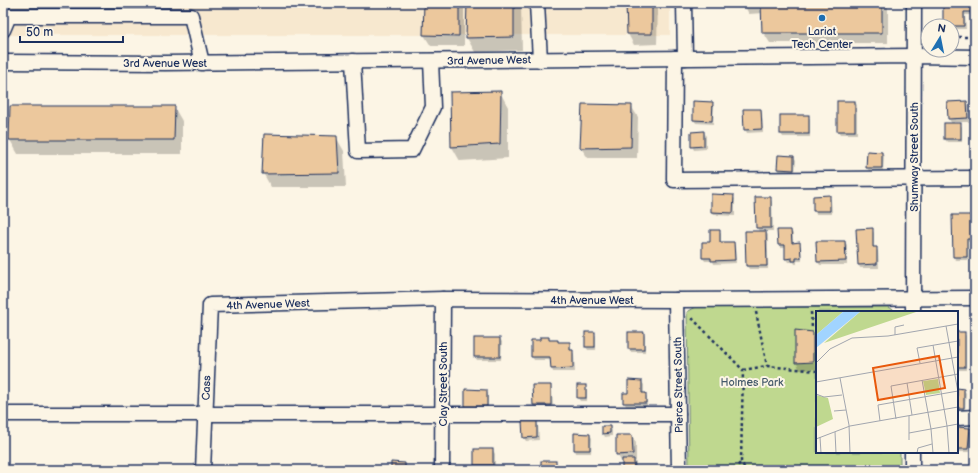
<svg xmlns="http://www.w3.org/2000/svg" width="978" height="473" viewBox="0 0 978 473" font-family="'Balsamiq Sans',sans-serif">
	<rect width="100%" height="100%" fill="#fcf5e5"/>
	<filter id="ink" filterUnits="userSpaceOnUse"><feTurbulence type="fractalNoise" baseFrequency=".025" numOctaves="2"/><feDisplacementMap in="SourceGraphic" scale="8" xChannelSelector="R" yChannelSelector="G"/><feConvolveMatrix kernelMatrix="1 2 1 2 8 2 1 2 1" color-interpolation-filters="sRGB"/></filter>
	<g filter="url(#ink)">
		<!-- built -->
		<rect fill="#f7e8cf" x="3" y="3" width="667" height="32"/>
		<!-- green -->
		<polygon fill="#bfd88f" stroke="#6d8476" points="696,307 889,307 896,312 817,312 817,452 900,452 900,470 689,470 687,312"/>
		<!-- shadow -->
		<g fill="#0003">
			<polygon points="425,3 464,3 464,46 431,46 424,35"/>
			<polygon points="468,3 521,3 522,50 475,52 467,38"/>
			<polygon points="627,3 658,3 657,44 634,45 628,34"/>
			<polygon points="743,3 888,3 888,43 770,43 763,32 763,13 749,14"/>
			<polygon points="944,3 975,3 975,15 965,15 966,29 952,29 952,26 944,26"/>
			<polygon points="500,92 508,107 508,158 460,161 452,147"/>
			<polygon points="855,102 857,105 857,134 840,134 838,131"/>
			<polygon points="967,102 969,105 969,122 954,122 954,124 960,124 962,127 962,142 947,142 945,139 945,124 952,124 949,119 948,103"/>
			<polygon points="712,103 714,106 713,124 696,123 694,120"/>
			<polygon points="631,106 638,117 637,158 588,158 581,148"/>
			<polygon points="11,107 174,107 182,121 182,154 18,154 10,140"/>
			<polygon points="760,110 762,113 763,132 747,133 745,129"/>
			<polygon points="781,116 808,116 810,119 810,137 783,137 781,134"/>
			<polygon points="704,132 706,136 706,149 694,150 692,146"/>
			<polygon points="336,137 344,151 346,187 271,187 263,173"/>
			<polygon points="882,153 884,156 883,171 869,171 867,168"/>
			<polygon points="794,157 796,160 795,173 780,172 778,169"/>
			<polygon points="733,196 735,199 735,216 714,215 712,212"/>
			<polygon points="829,196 831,200 832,214 816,214 814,211"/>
			<polygon points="770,198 772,202 773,231 765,231 768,235 768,269 749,269 747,266 759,232 757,227"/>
			<polygon points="975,217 975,242 968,242 969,260 956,260 954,257"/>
			<polygon points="872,229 874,233 874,248 876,248 878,251 879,268 860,268 859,265"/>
			<polygon points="719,231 721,234 721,243 734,243 735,246 736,263 714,264 713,261 705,261 703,258 703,243 711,243"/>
			<polygon points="791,231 793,234 793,244 799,243 801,247 802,261 797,261 797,264 795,264 794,262 788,262 786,259 786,248 781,248 779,245"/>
			<polygon points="845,242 847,245 847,265 820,265 818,262"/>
			<polygon points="594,333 596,336 596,350 588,350 586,347"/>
			<polygon points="643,333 645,336 645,352 630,352 629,349"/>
			<polygon points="812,333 817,340 817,369 800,370 796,362"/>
			<polygon points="957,333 964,333 966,336 966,370 957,370"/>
			<polygon points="548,338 550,341 559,343 569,343 571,346 571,351 572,351 574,354 575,372 553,372 552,369 551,360 534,360 532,357 541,341"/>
			<polygon points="500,339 502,342 501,360 477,360 475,357"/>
			<polygon points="642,382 644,385 644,394 645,394 647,397 647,406 626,406 624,402 629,394"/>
			<polygon points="551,386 552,390 553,408 536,408 534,405"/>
			<polygon points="578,386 585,386 587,390 587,401 580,401 578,398"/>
			<polygon points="957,389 964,390 966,393 965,411 957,411"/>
			<polygon points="486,391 488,394 488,409 468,409 466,406"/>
			<polygon points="536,422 538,425 539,440 526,441 524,438"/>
			<polygon points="610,427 612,430 612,436 605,437 603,433"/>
			<polygon points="957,428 969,429 971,432 970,452 957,452"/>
			<polygon points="590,435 592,438 591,453 576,453 575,449"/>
			<polygon points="632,436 636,443 636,461 635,461 636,463 636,469 641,470 623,470 623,461 621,461 617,454"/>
			<polygon points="475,450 493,450 495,454 495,469 477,468 475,465"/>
			<polygon points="405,464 408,470 392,470"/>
		</g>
		<!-- building -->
		<g fill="#ecc89d" stroke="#1b2f5e">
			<polygon points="424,3 459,3 459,36 423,35"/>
			<polygon points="467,3 514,3 514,37 466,38"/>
			<polygon points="626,3 652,3 652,34 627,34"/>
			<polygon points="761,3 882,3 882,33 762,33"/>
			<polygon points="943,3 975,3 975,12 964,12 964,26 943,26"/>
			<polygon points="501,91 500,144 451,147 450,92"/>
			<polygon points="693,101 713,102 712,121 693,120"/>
			<rect x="837" y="101" width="18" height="30"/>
			<polygon points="967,101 968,118 948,119 947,102"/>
			<polygon points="582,104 632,105 631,147 580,148"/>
			<polygon points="10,106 175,106 174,140 9,140"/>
			<polygon points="743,109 761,109 762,129 744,130"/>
			<rect x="780" y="115" width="29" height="19"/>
			<rect x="944" y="123" width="17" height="16"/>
			<polygon points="704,131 704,146 691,147 691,132"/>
			<polygon points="264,134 337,136 339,173 262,174"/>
			<polygon points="867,151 882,152 882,168 866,168"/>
			<polygon points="778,155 794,156 794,170 777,169"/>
			<polygon points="711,194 734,195 733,213 711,212"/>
			<polygon points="830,195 830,211 813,211 813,196"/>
			<polygon points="755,197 771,197 771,228 756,228"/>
			<polygon points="952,215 975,215 975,239 967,239 967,257 953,257"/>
			<polygon points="873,228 873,247 877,247 877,264 858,265 856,229"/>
			<polygon points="710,230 720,230 720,242 734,242 735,260 711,261 711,258 702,258 702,242 710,242"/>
			<polygon points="777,230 791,230 792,243 800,242 801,258 796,258 796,261 792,261 792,258 785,259 785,245 778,245"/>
			<polygon points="745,231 766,231 767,266 746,266"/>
			<polygon points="816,241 845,241 846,261 817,262"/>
			<polygon points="795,330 813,332 813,362 795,363"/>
			<rect x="585" y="332" width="10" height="15"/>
			<rect x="628" y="332" width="16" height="17"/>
			<rect x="957" y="332" width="8" height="35"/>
			<polygon points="540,337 549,337 549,340 558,340 558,342 570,342 570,350 573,350 573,368 551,369 550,357 531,357 531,340 540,340"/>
			<rect x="474" y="338" width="26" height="19"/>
			<polygon points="628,380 642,381 642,393 646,393 646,403 623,403 623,393 628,393"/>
			<polygon points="532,385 551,385 551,405 533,405"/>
			<rect x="577" y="385" width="9" height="13"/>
			<polygon points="957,388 964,389 964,408 957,408"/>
			<polygon points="465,389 487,390 487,406 465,406"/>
			<polygon points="522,421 537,421 537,437 523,438"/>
			<polygon points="602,426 610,426 610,433 602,434"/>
			<polygon points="957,427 970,428 968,449 957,449"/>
			<polygon points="574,433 590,434 590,450 574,450"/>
			<polygon points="616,435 632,435 633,454 616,455"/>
			<rect x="474" y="449" width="19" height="16"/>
			<polygon points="622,459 634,459 634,468 641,468 641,470 622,470"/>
			<rect x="541" y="461" width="15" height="9"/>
			<polygon points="391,462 405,463 405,470 391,470"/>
			<polygon points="608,468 608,470 572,470 572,469"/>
		</g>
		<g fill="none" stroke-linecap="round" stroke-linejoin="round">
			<defs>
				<g id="minor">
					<polyline points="537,3 540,60"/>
					<polyline points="684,3 685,58"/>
					<polyline points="3,30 9,16 191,16 202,63"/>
					<polyline points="675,58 674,180 975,178"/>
					<polyline points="353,61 358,151 412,150 433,107 431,61"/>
					<polyline points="3,62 165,63 915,56 975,57"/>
					<polyline points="676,300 679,470"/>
					<polyline points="913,312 914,3"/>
					<polyline points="3,414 678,414"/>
					<polyline points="957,418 975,417"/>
					<polyline points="203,470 210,305 443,299 676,300 975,298"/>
					<polyline points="442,470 443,299"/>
					<polyline points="912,470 912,452"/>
				</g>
			</defs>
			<!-- minor casing -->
			<use href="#minor" stroke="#1b2f5e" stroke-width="17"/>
			<!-- path -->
			<g stroke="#1b2f5e" stroke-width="2.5" stroke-dasharray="3 3" stroke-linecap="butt">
				<polyline points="952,37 975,37"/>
				<polyline points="756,312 767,366"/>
				<polyline points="811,312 812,328"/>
				<polyline points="692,318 743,370 741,462 746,470"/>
				<polyline points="743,370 767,366 817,371"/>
				<polyline points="734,470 741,462"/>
				<path d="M 757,470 C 767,468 777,466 787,470"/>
			</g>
			<!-- minor -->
			<use href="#minor" stroke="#fcf5e5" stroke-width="14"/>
		</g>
	</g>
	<!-- markers -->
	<circle fill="#1f6fb2" stroke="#fcf5e5" stroke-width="1.5" cx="822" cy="18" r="4"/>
	<g text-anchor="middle" stroke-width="4" stroke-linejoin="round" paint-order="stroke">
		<!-- poi labels -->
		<g font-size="11" fill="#1b2f5e" stroke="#fcf5e5">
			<text x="822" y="35">Lariat<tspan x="822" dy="13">Tech Center</tspan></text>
		</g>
		<!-- street labels -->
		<g font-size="11" fill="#1b2f5e" stroke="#fcf5e5">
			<text transform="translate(489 60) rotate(-1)" y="4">3rd Avenue West</text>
			<text x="165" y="67">3rd Avenue West</text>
			<text transform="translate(914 157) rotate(-90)" y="4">Shumway Street South</text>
			<text x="592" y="304">4th Avenue West</text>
			<text transform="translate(268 304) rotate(-2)" y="4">4th Avenue West</text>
			<text transform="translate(443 384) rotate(-90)" y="4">Clay Street South</text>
			<text transform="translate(678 385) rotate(-91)" y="4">Pierce Street South</text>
			<text transform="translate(206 388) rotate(-88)" y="4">Cass</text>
		</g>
		<!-- park labels -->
		<g font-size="11" fill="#44596a" stroke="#fcf5e5">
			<text x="752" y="386">Holmes Park</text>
		</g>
	</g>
	<!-- overview -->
	<g transform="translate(816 311)">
		<rect width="142" height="142" fill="#fcf5e5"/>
		<path d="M 0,0 L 28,0 L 0,24 ZM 45,0 L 103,0 L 8,32 ZM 122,68 L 124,82 L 110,84 L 107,70 ZM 0,84 L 12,87 L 17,108 L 0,116 Z" fill="#bfd88f"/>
		<path d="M 28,0 L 45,0 L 0,37 L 0,24 Z" fill="#a1d4ff"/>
		<path fill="none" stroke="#a2a6af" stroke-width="1" d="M 130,15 L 142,81M 79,24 L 79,16 L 88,14M 117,34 L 131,115 L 133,142M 0,52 L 14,38 L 36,27 L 72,25 L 142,13M 104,52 L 101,37 L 142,30M 24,67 L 33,114 L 34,142M 106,69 L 115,118 L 117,142M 0,71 L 142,46M 91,72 L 96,104M 0,83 L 8,86 L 26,84M 18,100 L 30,99M 80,108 L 75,75 L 142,63M 64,110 L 62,94 L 142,80M 19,121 L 20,142M 93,122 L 142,113M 4,126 L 5,142M 0,128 L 34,115 L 142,96M 93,129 L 93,105M 101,142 L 102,137 L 116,133"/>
		<path fill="#e8590c" fill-opacity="0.15" stroke="#e8590c" stroke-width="2" d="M 123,45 L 129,77 L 62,89 L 57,57 Z"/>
		<rect width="142" height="142" fill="none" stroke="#1b2f5e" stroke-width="2"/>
	</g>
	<!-- margin -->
	<rect width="978" height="473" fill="none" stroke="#fcf5e5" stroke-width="16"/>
	<rect x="8" y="8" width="962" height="457" fill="none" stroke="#1b2f5e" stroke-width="1.5" filter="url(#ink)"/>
	<!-- north arrow -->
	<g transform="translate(940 38) rotate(10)"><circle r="19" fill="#fcf5e5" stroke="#a2a6af"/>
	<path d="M0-3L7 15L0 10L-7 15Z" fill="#1f6fb2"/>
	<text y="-6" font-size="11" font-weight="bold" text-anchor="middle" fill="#1b2f5e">N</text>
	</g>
	<!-- scale -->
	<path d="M20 36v6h103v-6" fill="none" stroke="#1b2f5e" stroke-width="2"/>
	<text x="26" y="36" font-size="12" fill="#1b2f5e" stroke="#fcf5e5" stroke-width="3" paint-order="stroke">50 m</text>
</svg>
